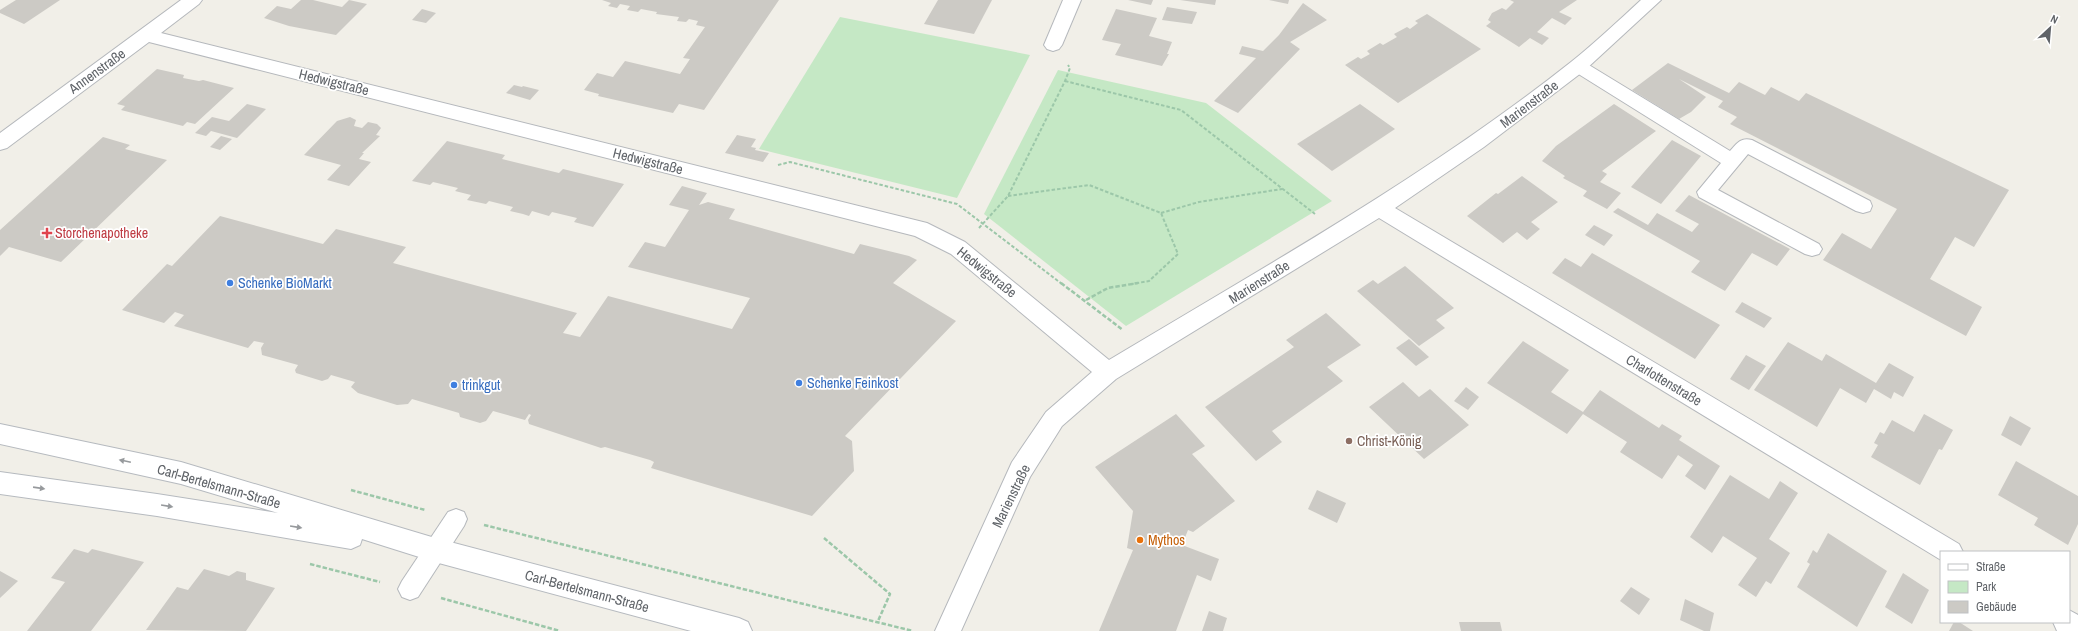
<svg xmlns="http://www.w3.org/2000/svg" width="2078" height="631" viewBox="0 0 2078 631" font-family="'Archivo Narrow',sans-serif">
	<rect width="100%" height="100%" fill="#f1efe8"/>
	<!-- green -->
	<g fill="#c5e8c5">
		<polygon points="840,17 1030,55 957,198 759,149"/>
		<polygon points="1058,70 1206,103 1332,201 1126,326 984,214"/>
	</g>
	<!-- building -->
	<g fill="#cccac5">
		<polygon points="16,0 60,0 24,24 0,13 0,10"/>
		<polygon points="301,0 313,0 342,7 349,0 367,4 336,35 289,26 264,18 277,6 291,9"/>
		<polygon points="602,0 779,0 704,110 679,104 673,113 598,96 599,94 584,90 597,73 613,77 625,61 680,74 690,59 683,58 705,27 696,25 698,21 689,19 686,22 677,21 679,17 656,14 657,12 641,9 638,12 627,10 630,6 620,4 617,8 608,6 611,3"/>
		<polygon points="938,0 992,0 974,34 924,24"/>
		<polygon points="1128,0 1153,0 1151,5"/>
		<polygon points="1180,0 1216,0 1215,5"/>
		<polygon points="1269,0 1289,0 1288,4"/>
		<polygon points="1510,0 1577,0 1559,12 1572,18 1565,25 1552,18 1537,32 1549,38 1542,45 1530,38 1519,47 1486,26 1491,22 1488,20 1492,13 1502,8 1506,10 1514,2"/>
		<polygon points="1303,3 1327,20 1290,42 1300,49 1238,113 1214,101 1256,58 1239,54 1242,46 1263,51 1279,35"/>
		<polygon points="1167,7 1197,12 1192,24 1162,20"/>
		<polygon points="422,9 436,13 426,23 412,20"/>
		<polygon points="1116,9 1157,18 1149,36 1172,42 1167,54 1169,54 1162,66 1115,55 1121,44 1102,40"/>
		<polygon points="1427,14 1481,49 1398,103 1345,65 1358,57 1361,59 1370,54 1367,51 1380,43 1383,45 1397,37 1394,34 1407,27 1410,29 1418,23 1415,21"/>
		<polygon points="1668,63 1729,93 1739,82 1765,95 1771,87 1799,101 1806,93 2009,190 1974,247 1955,237 1930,279 1982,307 1966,336 1823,260 1842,233 1871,249 1897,209 1730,124 1737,117 1718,107 1723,101 1679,79 1706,97 1691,112 1679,119 1632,90"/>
		<polygon points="157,69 184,75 183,78 199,81 203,80 234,88 195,124 187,122 183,126 121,110 125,106 117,104"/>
		<polygon points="514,85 522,87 523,86 539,90 530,100 506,93"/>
		<polygon points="247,104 266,109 237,138 211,131 206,136 195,133 212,117 229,121"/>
		<polygon points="1360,104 1395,129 1332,171 1297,144"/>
		<polygon points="1614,104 1656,131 1602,171 1607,174 1600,182 1621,193 1607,209 1583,196 1587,191 1563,178 1565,176 1542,161 1556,146"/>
		<polygon points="350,117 356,120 354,126 362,128 368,122 377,124 381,128 376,135 380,136 362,153 364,153 359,159 371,162 349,186 327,180 341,165 304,155 337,121"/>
		<polygon points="737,135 756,139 751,147 756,148 755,150 769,153 763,162 725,153"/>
		<polygon points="221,136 232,139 220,150 210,147"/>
		<polygon points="103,137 130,145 125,149 167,160 61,262 9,247 0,256 0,230"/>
		<polygon points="1672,140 1701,156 1661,204 1631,187"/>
		<polygon points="447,141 505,155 502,159 559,173 563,169 624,184 593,227 574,222 577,218 552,212 549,216 532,211 529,216 523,214 510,211 513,207 489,201 486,204 467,200 471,195 455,191 458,188 433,182 430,185 412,181"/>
		<polygon points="1522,176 1558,202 1531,222 1540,229 1527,240 1517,232 1503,243 1467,216 1496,193 1498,194"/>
		<polygon points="682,186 707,193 699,205 708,202 735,209 729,219 854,254 860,244 909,256 917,260 893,283 956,321 845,436 852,441 854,471 812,516 651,468 654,462 650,460 605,447 601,448 529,424 528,420 531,415 529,414 525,420 493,411 486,421 480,423 460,417 459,413 412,399 408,404 397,405 358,393 351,387 355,382 331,375 328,379 322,381 296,373 295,370 298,365 262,355 261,348 264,343 254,341 248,348 174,326 184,315 175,312 164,323 122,310 167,264 172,266 220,216 323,244 336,229 406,247 393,263 577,313 563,333 580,337 608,296 732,329 750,298 628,267 645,242 665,247 689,210 669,205"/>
		<polygon points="1689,195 1790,249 1777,266 1752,253 1725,291 1691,272 1700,261 1613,212 1618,208 1648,225 1657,213 1692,232 1699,224 1675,211"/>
		<polygon points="1594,225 1613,235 1604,246 1585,235"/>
		<polygon points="1592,253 1720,325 1695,359 1552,273 1565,258 1581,267"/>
		<polygon points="1405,266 1454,308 1436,320 1445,328 1419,346 1357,291 1373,280 1378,284"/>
		<polygon points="1742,302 1772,318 1764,328 1735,312"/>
		<polygon points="1326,313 1361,345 1327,367 1343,381 1272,431 1282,442 1256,461 1205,407 1294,347 1286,340"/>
		<polygon points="1409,339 1429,357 1416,366 1396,348"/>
		<polygon points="1523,341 1569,370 1551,392 1583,412 1600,390 1659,428 1662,424 1682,436 1679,440 1720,466 1705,490 1685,476 1693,465 1678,455 1662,479 1620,452 1627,442 1583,414 1567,434 1487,383"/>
		<polygon points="1788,342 1822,361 1826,354 1876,383 1889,363 1914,377 1903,397 1894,392 1891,399 1874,389 1866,403 1840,388 1817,427 1754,390"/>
		<polygon points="1746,355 1766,366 1749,390 1730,379"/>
		<polygon points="1403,382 1419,397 1430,389 1469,425 1424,459 1369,407"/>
		<polygon points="1466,387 1479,397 1468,410 1454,401"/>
		<polygon points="1176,414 1205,446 1192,454 1235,501 1193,532 1188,530 1182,545 1219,559 1211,581 1197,575 1176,631 1099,631 1133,550 1127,548 1133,511 1095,467"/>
		<polygon points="1924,414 1953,430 1942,450 1939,449 1920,485 1871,457 1878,445 1874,443 1880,432 1884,434 1892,420 1914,432"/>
		<polygon points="2010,416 2031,428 2021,446 2001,435"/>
		<polygon points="2016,461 2078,496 2078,524 2068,545 2034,525 2038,518 1998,495"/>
		<polygon points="1730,475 1769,499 1780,481 1798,493 1769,539 1790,553 1771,584 1766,581 1756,597 1738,585 1757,558 1723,536 1712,553 1690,537"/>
		<polygon points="1317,490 1346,503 1337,523 1308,509"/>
		<polygon points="1828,533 1887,571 1857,627 1797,587 1810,564 1807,562 1813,550 1817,553"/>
		<polygon points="74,549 88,553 92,549 144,562 91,631 27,631 65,582 51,578"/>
		<polygon points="204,569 229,576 237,571 246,573 246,580 275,588 246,631 146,630 177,587 188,590"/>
		<polygon points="0,571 18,581 0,598"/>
		<polygon points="1903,573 1929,590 1912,624 1885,607"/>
		<polygon points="1631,587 1650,599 1639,615 1620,601"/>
		<polygon points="1685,599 1714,613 1710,631 1704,631 1680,620"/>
		<polygon points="1209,611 1227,618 1223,631 1202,631"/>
		<polygon points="1459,622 1500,622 1502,631 1461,631"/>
		<polygon points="1954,622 1959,622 1973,631 1949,631"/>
	</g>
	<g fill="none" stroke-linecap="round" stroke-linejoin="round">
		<defs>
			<g id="service">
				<path d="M 1578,60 L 1584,62 L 1730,151 C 1737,143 1741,137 1752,140 L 1870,201 L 1872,206 L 1870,211 L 1863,213 L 1856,211 L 1748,154 L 1718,190 L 1819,244 L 1822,249 L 1819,254 L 1812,256 L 1805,254 L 1699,197 L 1697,192 L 1721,163 L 1572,70 L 1570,66 L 1572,62 Z"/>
				<polygon points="456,509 464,512 467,519 464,526 418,597 410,600 402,597 398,589 402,581 448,512"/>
			</g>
			<g id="minor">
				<path d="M 181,0 L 202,0 L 199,4 L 161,33 L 927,223 L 965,242 L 1109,360 C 1266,266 1427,176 1571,62 C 1595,43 1618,21 1641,0 L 1661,0 L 1585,70 L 1484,147 L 1395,208 L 1959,544 L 1963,552 L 1941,552 L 1941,560 L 1379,218 L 1116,379 L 1062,426 L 1030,477 L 961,631 L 935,631 L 1012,462 L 1046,412 L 1092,372 L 951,254 L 915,236 L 149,42 L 7,148 L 0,150 L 0,133 Z"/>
				<polygon points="1063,0 1081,0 1062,45 1059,49 1053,51 1047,49 1044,45"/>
				<polygon points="2069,610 2078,615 2078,631 2057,631 2053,622 2069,622"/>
			</g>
			<polygon id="secondary" points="0,424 181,462 435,538 739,618 748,622 752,631 691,631 435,562 362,539 360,545 351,549 157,516 0,494 0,472 157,494 278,513 181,484 0,444"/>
		</defs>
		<!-- service casing -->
		<use href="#service" stroke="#b5b8bc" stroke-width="2"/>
		<!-- minor casing -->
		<use href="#minor" stroke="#b5b8bc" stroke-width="2"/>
		<!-- secondary casing -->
		<use href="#secondary" stroke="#b6babf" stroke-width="2"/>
		<!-- path-far1 -->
		<g stroke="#9cc7a9" stroke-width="2" stroke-dasharray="3.5 2" stroke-linecap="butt">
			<polyline points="1065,81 1181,110 1315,214"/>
			<polyline points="778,165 790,162 957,204 1062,284"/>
			<polyline points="1008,196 1089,185 1161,213 1178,254 1149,281 1132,284"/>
			<polyline points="1161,213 1199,202 1282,189"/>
			<polyline points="979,228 1008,196 1065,81 1070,68 1068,65"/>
		</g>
		<!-- path -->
		<g stroke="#9cc7a9" stroke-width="2.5" stroke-dasharray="4.5 2" stroke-linecap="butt">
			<polyline points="1061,283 1123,330"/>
			<polyline points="1086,300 1108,288 1138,283"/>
			<polyline points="351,490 425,510"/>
			<polyline points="484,525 913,631"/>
			<polyline points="824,538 890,594 878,621"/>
			<polyline points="310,564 380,582"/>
			<polyline points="441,598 560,631"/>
		</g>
		<!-- service -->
		<use href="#service" fill="#fff" fill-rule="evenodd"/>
		<!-- minor -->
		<use href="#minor" fill="#fff" fill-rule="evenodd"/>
		<!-- secondary -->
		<use href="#secondary" fill="#fff" fill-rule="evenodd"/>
	</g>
	<!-- one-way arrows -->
	<defs><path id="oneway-solid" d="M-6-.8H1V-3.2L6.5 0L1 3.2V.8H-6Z"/></defs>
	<g fill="#979a9d">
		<use href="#oneway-solid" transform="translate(125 461) rotate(-168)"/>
		<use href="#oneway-solid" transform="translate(39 488) rotate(8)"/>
		<use href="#oneway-solid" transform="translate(167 506) rotate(9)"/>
		<use href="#oneway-solid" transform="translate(296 527) rotate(9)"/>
	</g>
	<!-- markers -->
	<path fill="#e0444e" stroke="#fff" stroke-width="1.5" d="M45 227h4v4h4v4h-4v4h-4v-4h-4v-4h4z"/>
	<g fill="#3f7fe0" stroke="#fff" stroke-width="1.5">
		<circle cx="230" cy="283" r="4"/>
		<circle cx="799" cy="383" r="4"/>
		<circle cx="454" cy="385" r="4"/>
	</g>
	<circle fill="#8d6e63" stroke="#fff" stroke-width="1.5" cx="1349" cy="441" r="4"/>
	<circle fill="#e8710a" stroke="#fff" stroke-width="1.5" cx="1140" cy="540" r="4"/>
	<g text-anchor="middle" stroke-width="3.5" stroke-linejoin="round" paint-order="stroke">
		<!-- street labels -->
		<g font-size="14" fill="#5f6368" stroke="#fff">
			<text transform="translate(97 71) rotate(-36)" y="5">Annenstraße</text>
			<text transform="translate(334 82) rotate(14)" y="5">Hedwigstraße</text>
			<text transform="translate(1529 104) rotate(-37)" y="5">Marienstraße</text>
			<text transform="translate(648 161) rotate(14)" y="5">Hedwigstraße</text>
			<text transform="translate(987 272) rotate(39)" y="5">Hedwigstraße</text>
			<text transform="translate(1259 282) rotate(-32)" y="5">Marienstraße</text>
			<text transform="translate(1664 380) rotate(31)" y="5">Charlottenstraße</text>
			<text transform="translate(219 486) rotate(16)" y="5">Carl-Bertelsmann-Straße</text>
			<text transform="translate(1011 496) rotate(-64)" y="5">Marienstraße</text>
			<text transform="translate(587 591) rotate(15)" y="5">Carl-Bertelsmann-Straße</text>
		</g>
		<!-- health labels -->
		<g font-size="14" fill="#be3a42" stroke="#fff" text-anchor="start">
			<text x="55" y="238">Storchenapotheke</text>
		</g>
		<!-- shop labels -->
		<g font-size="14" fill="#366cbe" stroke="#fff" text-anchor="start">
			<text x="238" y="288">Schenke BioMarkt</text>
			<text x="807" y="388">Schenke Feinkost</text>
			<text x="462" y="390">trinkgut</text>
		</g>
		<!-- education labels -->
		<g font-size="14" fill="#785e54" stroke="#fff" text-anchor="start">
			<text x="1357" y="446">Christ-König</text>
		</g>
		<!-- food labels -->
		<g font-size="14" fill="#c56008" stroke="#fff" text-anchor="start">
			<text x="1148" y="545">Mythos</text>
		</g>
	</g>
	<!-- legend -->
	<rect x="1940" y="551" width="130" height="72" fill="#ffffff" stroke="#bfc1c3"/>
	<rect x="1948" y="564" width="20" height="6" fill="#ffffff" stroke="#bfc1c3"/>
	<text x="1976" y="571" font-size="12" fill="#5f6368">Straße</text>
	<rect x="1948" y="581" width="20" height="12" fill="#c5e8c5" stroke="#bfc1c3"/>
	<text x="1976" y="591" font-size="12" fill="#5f6368">Park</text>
	<rect x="1948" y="601" width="20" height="12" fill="#cccac5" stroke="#bfc1c3"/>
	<text x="1976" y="611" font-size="12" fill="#5f6368">Gebäude</text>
	<!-- north arrow -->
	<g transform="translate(2050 28) rotate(26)" stroke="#ffffff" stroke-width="3" paint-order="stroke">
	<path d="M0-3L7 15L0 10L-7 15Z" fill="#5f6368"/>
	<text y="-6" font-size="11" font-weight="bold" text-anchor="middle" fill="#5f6368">N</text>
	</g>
</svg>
